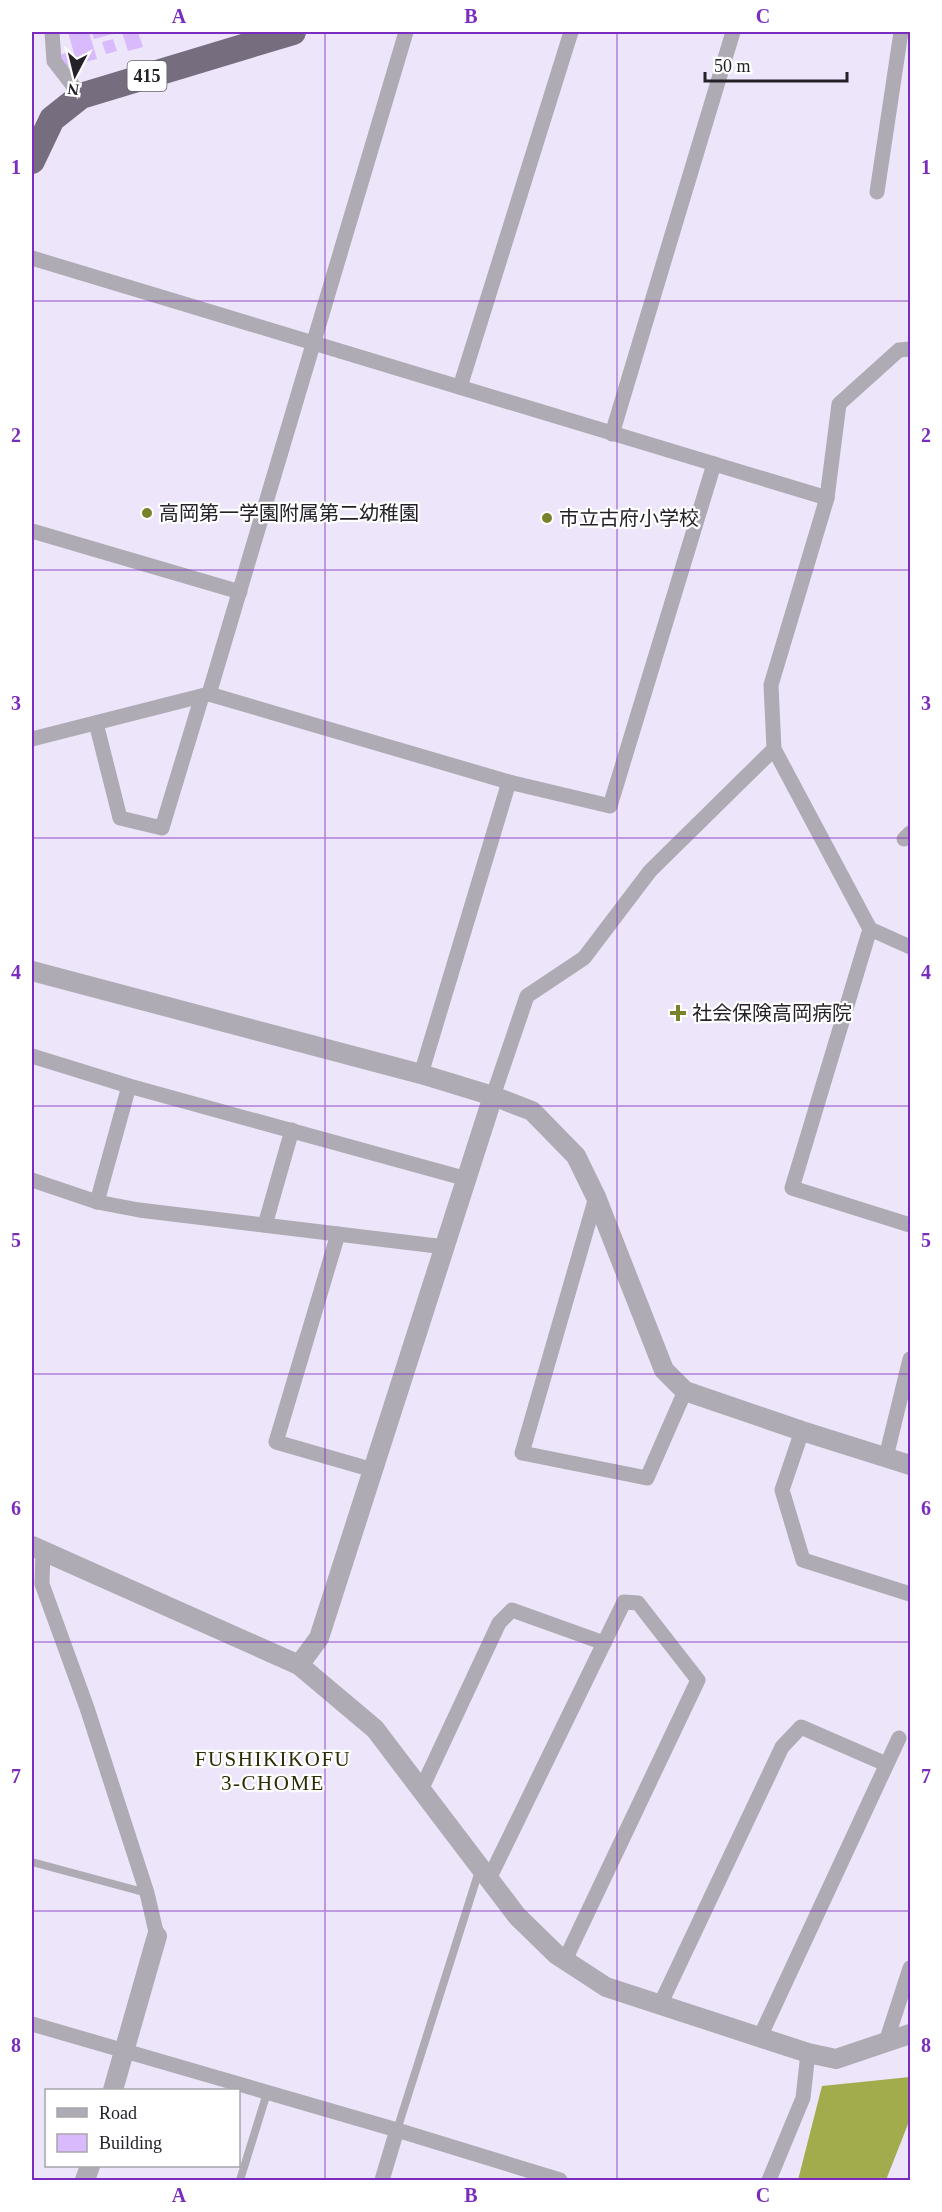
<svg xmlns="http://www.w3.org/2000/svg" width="942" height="2212" viewBox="0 0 942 2212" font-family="'Times New Roman','Noto Sans JP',serif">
	<rect width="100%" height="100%" fill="#ede5f9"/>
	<!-- forest -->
	<polygon fill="#a3ac4d" points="910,2077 910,2119 886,2180 798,2180 822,2086"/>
	<!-- building -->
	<g fill="#d9bbfd">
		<polygon points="68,32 89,32 97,59 77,64"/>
		<polygon points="92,32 112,32 112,34 94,39"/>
		<polygon points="122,32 138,32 143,47 128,51"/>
		<polygon points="113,39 117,51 106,54 102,42"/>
		<polygon points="70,52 74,65 62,68 59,55"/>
	</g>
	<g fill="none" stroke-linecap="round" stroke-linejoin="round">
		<!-- service -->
		<g stroke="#afabb4" stroke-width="8">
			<polyline points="32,1862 147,1893"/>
			<polyline points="397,2130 479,1871"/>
			<polyline points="240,2180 267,2093"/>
		</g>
		<!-- minor -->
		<g stroke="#afabb4" stroke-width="15">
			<polyline points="52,32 54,61 81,96"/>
			<polyline points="877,192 901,32"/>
			<polyline points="32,258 827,498"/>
			<polyline points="910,349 899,350 839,404 827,498 771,685 774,749 870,929 910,947"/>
			<polyline points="460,387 571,32"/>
			<polyline points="612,434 733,32"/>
			<polyline points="32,531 240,592"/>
			<polyline points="209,694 406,32"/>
			<polyline points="96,723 120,818 162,828 202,696"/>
			<polyline points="32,739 209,694 509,782 610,806 714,464"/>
			<polyline points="904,839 910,833"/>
			<polyline points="870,929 792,1188 910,1225"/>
			<polyline points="32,1056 129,1086 467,1179"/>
			<polyline points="421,1074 509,782"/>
			<polyline points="493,1096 527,996 584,958 650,871 774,749"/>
			<polyline points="32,1180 97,1202 139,1210 445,1247"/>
			<polyline points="596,1197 522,1453 647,1478 685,1391"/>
			<polyline points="97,1202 129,1086"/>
			<polyline points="265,1225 292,1130"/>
			<polyline points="338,1234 276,1442 373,1470"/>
			<polyline points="802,1431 782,1490 803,1560 910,1594"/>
			<polyline points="886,1457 910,1359"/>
			<polyline points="43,1551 42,1584 87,1708 147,1893 157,1936"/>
			<polyline points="421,1790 499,1623 512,1610 604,1643"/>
			<polyline points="489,1879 624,1602 638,1603 698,1680 565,1960"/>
			<polyline points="660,2005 782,1747 801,1727 886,1764"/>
			<polyline points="32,2024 397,2130 560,2180"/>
			<polyline points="760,2037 899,1738"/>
			<polyline points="886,2042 910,1968"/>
			<polyline points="382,2180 397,2130"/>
			<polyline points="769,2180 803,2098 808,2053"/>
		</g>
		<!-- tertiary -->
		<g stroke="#afabb4" stroke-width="20">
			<polyline points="32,971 421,1074 493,1096 532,1111 576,1156 596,1197 664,1370 685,1391 802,1431 910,1465"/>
			<polyline points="32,1546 299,1665 375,1729 517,1916 557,1955 606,1987 808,2053 836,2059 910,2034"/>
			<polyline points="299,1665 319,1638 493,1096"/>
			<polyline points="113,2090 157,1936"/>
			<polyline points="85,2180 90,2166"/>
		</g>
		<!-- trunk -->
		<polyline stroke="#766e7e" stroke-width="26" points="32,161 52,119 81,96 293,32"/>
	</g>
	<!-- grid -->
	<path fill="none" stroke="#7b2cbf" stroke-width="1.5" stroke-opacity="0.55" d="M 325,32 L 325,2180M 617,32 L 617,2180M 32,301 L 910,301M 32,570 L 910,570M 32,838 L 910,838M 32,1106 L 910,1106M 32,1374 L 910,1374M 32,1642 L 910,1642M 32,1911 L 910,1911"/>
	<!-- markers -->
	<g fill="#79812c" stroke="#fff" stroke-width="2">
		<circle cx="147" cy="513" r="6"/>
		<circle cx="547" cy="518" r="6"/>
		<path d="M675 1004h6v6h6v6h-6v6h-6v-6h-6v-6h6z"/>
	</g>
	<g text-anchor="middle" stroke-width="4.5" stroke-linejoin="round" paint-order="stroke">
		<!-- shield labels -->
		<rect fill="#fff" stroke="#666468" stroke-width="1.5" x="127.5" y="61" width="39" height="30" rx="4.5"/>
		<g font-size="18" font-weight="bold" fill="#242128">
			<text x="147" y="82">415</text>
		</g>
		<!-- poi labels -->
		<g font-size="20" fill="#242128" stroke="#fff" text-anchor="start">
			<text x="159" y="520">高岡第一学園附属第二幼稚園</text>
			<text x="559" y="525">市立古府小学校</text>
			<text x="692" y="1020">社会保険高岡病院</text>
		</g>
		<!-- neighbourhood labels -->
		<g font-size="21" letter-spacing="1.5" fill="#2a2d04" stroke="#fff">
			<text x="273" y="1766">FUSHIKIKOFU<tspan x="273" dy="24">3-CHOME</tspan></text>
		</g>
	</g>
	<!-- border -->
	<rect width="942" height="2212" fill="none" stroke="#ffffff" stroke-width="66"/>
	<!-- legend -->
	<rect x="45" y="2089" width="195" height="78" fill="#ffffff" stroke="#a7a6a9" stroke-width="1.5"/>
	<rect x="57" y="2108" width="30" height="9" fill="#afabb4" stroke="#a7a6a9" stroke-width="1.5"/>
	<text x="99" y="2119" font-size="18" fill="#242128">Road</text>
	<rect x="57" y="2134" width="30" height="18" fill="#d9bbfd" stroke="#a7a6a9" stroke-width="1.5"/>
	<text x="99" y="2149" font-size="18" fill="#242128">Building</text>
	<!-- north arrow -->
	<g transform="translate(75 75) rotate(187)" stroke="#ffffff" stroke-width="4.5" paint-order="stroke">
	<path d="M0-4.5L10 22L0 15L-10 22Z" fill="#242128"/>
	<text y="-9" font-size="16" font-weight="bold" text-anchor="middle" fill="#242128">N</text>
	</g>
	<!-- scale -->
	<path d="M705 72v9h142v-9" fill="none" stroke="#242128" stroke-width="3"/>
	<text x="714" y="72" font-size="18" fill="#242128" stroke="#ffffff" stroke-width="4.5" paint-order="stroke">50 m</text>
	<rect x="33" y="33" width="876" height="2146" fill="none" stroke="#7b2cbf" stroke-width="2"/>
	<g font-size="20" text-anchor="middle" font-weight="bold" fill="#7b2cbf">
		<text x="179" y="23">A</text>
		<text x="471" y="23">B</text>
		<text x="763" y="23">C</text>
		<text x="16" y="174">1</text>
		<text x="926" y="174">1</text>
		<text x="16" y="442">2</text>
		<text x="926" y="442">2</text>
		<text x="16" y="710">3</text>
		<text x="926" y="710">3</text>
		<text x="16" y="979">4</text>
		<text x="926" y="979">4</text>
		<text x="16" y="1247">5</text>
		<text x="926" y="1247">5</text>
		<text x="16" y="1515">6</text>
		<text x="926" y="1515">6</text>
		<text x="16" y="1783">7</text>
		<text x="926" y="1783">7</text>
		<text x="16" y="2052">8</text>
		<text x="926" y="2052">8</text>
		<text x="179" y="2202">A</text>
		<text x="471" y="2202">B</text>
		<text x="763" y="2202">C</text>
	</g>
</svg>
